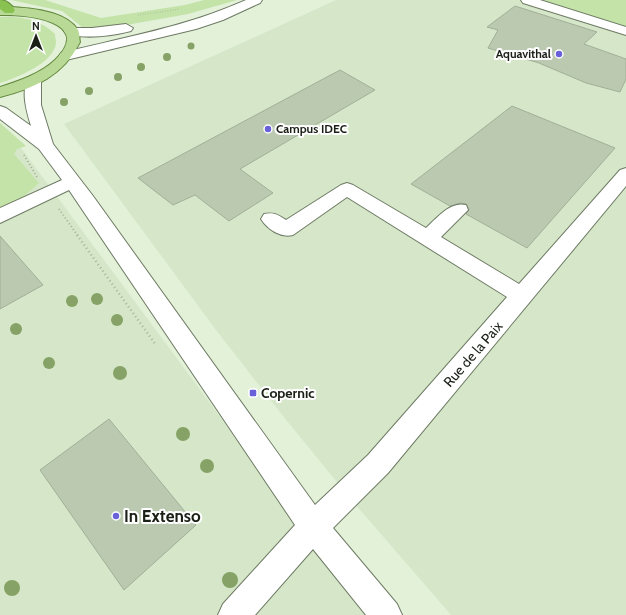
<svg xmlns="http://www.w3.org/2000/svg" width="626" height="615" viewBox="0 0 626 615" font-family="Cabin,sans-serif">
	<rect width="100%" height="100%" fill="#e2f1d8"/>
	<!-- built -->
	<g fill="#d5e7c8">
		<polygon points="336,0 626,0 626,615 451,615 355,504 287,421 216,330 64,124"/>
		<polygon points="18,144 367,615 0,615 0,152"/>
	</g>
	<!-- green -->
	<g fill="#c3e3a9">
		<polygon points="11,0 45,0 101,18 185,5 204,0 237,0 188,14 98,30 82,27 62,11"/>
		<polygon points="544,0 626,0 626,27 553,4"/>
		<path d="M 0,17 C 20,16 39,19 55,34 C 55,37 56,40 56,43 C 54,63 16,78 0,83 Z"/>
		<polygon points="0,123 26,146 17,149 14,154 39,183 22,198 0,209"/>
	</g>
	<!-- building -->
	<g fill="#bbc9b0" stroke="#a1af97">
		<polygon points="515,6 597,32 584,44 626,59 626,79 620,92 586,83 539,63 488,48 498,30 487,27"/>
		<polygon points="340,70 375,90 240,169 273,193 229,221 195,195 173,205 138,178"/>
		<polygon points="512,106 615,148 527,248 466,214 469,209 466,204 460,203 450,206 411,184"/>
		<polygon points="0,236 43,285 0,309"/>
		<polygon points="109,419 196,525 124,590 40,470"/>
	</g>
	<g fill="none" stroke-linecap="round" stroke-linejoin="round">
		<defs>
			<g id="minor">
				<path d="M 246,0 L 262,0 L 260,3 L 223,20 L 196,29 L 66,60 L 61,59 L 59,56 L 61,53 C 125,37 186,27 246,0 Z"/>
				<polygon points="521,0 540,0 626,27 626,35 523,3"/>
				<path d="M 126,24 L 133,28 L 131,31 C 111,36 86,39 66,34 L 64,31 L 66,28 L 92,28 Z"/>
				<path d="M 34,76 L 39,77 L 41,80 L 41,105 L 53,144 L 93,196 L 315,505 L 368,455 L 507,297 L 347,197 L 293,235 C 281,238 268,230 261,219 L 264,214 C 274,212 278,215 286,220 L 341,185 L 347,183 L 353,185 L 426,228 C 437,218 450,201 466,205 L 468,210 L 441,237 L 519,284 L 620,170 L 626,168 L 626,186 L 388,473 L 333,528 L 397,604 L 402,615 L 366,615 L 313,549 L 255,615 L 218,615 L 223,604 L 295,525 L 69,190 L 0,223 L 0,208 L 62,180 L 39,149 L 0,119 L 0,106 L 6,108 L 31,126 C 27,113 20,90 29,77 Z"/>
			</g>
			<path id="major" d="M 0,7 C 22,7 65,9 78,30 C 80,34 79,39 80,42 C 63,76 35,88 0,97 L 0,87 C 19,81 40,74 55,60 C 95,21 25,14 0,15 Z"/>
			<path id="highway" d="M 0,0 C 6,0 12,5 15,10 L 13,13 L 5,13 L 0,9 Z"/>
		</defs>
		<!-- minor casing -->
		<use href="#minor" stroke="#6e7a64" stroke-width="2"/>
		<!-- major casing -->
		<use href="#major" stroke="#63893d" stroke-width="2"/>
		<!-- highway casing -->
		<use href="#highway" stroke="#63893d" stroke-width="2"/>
		<!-- path-far2 -->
		<polyline stroke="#a5b19d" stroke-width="1.5" stroke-dasharray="0.5 2" stroke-linecap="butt" points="138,15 180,9"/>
		<!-- path-far1 -->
		<g stroke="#a5b19d" stroke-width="2" stroke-dasharray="1 2.5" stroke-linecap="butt">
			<polyline points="24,155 37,177"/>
			<polyline points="59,209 78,236"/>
		</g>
		<!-- path -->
		<polyline stroke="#a5b19d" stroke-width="2.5" stroke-dasharray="1 3" stroke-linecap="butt" points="77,235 156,345"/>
		<!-- minor -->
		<use href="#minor" fill="#fff" fill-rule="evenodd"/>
		<!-- major -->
		<use href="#major" fill="#b9da97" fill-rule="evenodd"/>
		<!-- highway -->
		<use href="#highway" fill="#8ac252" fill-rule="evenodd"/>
	</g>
	<!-- trees -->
	<g fill="#86a266">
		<circle cx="191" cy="46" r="3.5"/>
		<circle cx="167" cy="57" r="4"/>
		<circle cx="141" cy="67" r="4"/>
		<circle cx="118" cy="77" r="4"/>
		<circle cx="89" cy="91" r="4"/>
		<circle cx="64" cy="102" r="4"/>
		<circle cx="97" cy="299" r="6"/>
		<circle cx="72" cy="301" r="6"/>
		<circle cx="117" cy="320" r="6"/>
		<circle cx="16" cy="329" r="6"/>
		<circle cx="49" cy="363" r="6"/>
		<circle cx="120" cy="373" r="7"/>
		<circle cx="183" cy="434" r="7"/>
		<circle cx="207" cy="466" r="7"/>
		<circle cx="230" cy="580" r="8"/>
		<circle cx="12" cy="588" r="8"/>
	</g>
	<!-- markers -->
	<g fill="#6861da" stroke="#fff" stroke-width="1.5">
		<circle cx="559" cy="54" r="4"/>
		<circle cx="268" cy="129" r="4"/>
		<rect x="249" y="389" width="8" height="8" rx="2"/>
		<circle cx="116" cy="516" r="4"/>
	</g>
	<g text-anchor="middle" stroke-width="4" stroke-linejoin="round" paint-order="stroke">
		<!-- far-poi labels -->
		<g font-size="12" font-weight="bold" fill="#1b2017" stroke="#fff" text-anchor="end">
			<text x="551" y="58">Aquavithal</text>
			<text x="276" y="133" text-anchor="start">Campus IDEC</text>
		</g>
		<!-- street labels -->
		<g font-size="14" fill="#1b2017" stroke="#fff">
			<text transform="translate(473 354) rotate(-49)" y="5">Rue de la Paix</text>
		</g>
		<!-- poi labels -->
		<g font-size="14" font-weight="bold" fill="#1b2017" stroke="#fff" text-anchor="start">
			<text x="261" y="398">Copernic</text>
		</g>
		<!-- near-poi labels -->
		<g font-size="17" font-weight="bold" fill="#1b2017" stroke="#fff" text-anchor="start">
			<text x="124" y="522">In Extenso</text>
		</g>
	</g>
	<!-- north arrow -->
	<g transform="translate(36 36)" stroke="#ffffff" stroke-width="3" paint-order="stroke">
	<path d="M0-3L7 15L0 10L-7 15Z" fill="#1b2017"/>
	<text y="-6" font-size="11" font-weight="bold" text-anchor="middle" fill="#1b2017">N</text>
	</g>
</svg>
